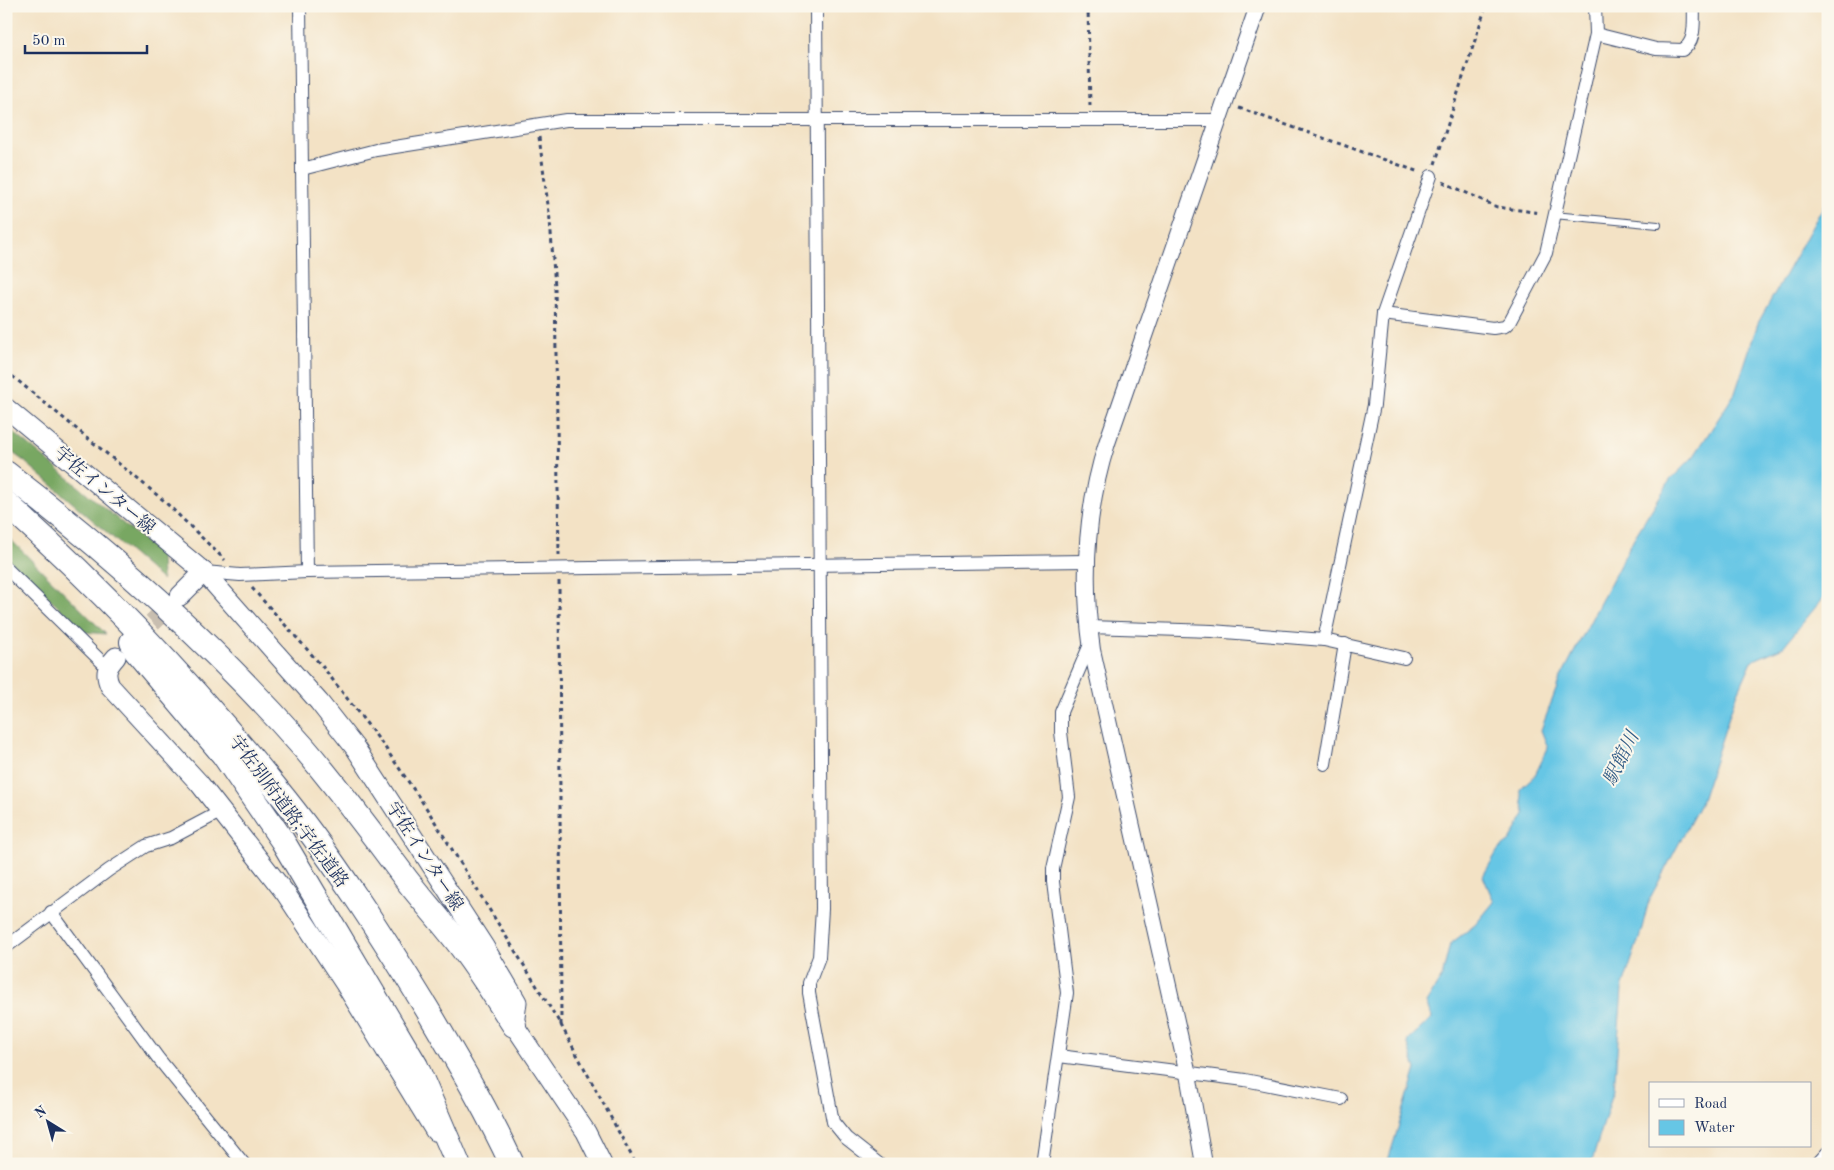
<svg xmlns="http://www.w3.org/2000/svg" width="1834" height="1170" viewBox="0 0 1834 1170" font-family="'Old Standard TT','Noto Serif JP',serif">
	<rect width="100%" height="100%" fill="#fbf7ec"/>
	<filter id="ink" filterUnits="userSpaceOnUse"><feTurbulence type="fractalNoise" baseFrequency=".02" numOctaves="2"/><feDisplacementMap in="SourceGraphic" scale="10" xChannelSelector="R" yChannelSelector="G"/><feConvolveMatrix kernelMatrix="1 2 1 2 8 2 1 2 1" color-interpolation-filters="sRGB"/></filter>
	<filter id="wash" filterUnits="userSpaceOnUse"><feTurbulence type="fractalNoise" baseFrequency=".0096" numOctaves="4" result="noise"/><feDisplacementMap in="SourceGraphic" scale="20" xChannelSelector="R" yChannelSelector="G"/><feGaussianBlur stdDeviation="1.12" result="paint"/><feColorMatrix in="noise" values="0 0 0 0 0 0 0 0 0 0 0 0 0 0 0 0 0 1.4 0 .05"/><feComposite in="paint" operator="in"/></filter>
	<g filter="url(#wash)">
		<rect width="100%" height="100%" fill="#f3e2c5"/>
		<!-- forest -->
		<g fill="#78a762" stroke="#4a6b60">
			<polygon points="6,426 161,555 162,580 24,461 6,448"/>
			<polygon points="6,535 106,634 84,632 6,557"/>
		</g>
		<!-- water -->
		<polygon fill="#66c6e5" stroke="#407aa2" points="1828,198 1828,592 1783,647 1752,661 1733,704 1702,800 1649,900 1641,932 1622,989 1614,1090 1591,1164 1387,1164 1416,1069 1407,1041 1432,1018 1426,1003 1442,977 1450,944 1475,925 1494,902 1483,876 1498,850 1510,841 1525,814 1520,789 1535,775 1548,748 1541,730 1560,679 1634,538 1670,480 1694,456 1735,393 1758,323"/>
	</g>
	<g filter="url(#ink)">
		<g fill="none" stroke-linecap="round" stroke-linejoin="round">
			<!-- secondary-tunnel -->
			<polyline stroke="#c8beb0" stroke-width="19" stroke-dasharray="19 9" stroke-linecap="butt" points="132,642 177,599"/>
			<defs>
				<polyline id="service" points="1554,215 1658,225"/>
				<g id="minor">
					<polyline points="300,6 307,572"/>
					<polyline points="816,6 822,909 819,957 809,983 809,993 833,1122 846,1138 879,1164"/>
					<path d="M 1596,34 L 1656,49 L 1682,50 C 1697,42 1693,21 1694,6"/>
					<polyline points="302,169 376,150 566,120 1219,120"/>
					<polyline points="1383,314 1493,328 1505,326 1510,321 1546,253 1596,34 1595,6"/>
					<polyline points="6,568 107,667"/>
					<polyline points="204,572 240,575 307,572 1086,561"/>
					<polyline points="1089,627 1212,631 1324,640 1404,658"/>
					<polyline points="1324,640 1374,405 1383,314 1431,176"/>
					<polyline points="1325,764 1345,644"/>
					<polyline points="51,912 158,1058 244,1164"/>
					<polyline points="6,947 109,870 146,846 171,838 220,812"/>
					<polyline points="1059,1056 1245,1080 1341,1099"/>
					<polyline points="1042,1164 1067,993 1053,882 1053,869 1069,797 1061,732 1061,712 1091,642"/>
					<polyline points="1817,1164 1828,1152"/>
				</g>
				<path id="tertiary" d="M 1204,1164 L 1188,1074 L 1092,650 C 1082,579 1085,512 1107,443 L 1258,6"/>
				<g id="secondary">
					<polyline points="6,408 204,572 319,702 356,749 485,948 517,1002 514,1025 586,1132 602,1164"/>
					<polyline points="180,596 204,572"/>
					<path d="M 116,657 C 107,667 104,673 110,686 L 199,783 L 286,894 L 345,984 L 435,1131"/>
				</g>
				<g id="motorway">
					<path d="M 6,473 C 114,556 214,645 304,748 C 340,790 373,835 406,879 C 426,905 449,929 468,956 C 484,978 499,1002 514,1025"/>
					<path d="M 6,503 C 103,590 193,685 275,787 C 331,855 381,934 427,1009 C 457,1060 487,1110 512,1164"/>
					<polyline points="132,642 136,651 223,754 282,840 416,1066 458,1164"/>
				</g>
			</defs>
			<!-- service casing -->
			<use href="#service" stroke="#3b4a6d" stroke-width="8"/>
			<!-- minor casing -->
			<use href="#minor" stroke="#3b4a6d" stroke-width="14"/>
			<!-- tertiary casing -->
			<use href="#tertiary" stroke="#3b4a6d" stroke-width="18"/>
			<!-- secondary casing -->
			<use href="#secondary" stroke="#3b4a6d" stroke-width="21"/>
			<!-- motorway casing -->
			<use href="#motorway" stroke="#3b4a6d" stroke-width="26"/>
			<!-- path -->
			<g stroke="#3b4a6d" stroke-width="3" stroke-dasharray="4 4" stroke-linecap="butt">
				<polyline points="1088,6 1090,108"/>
				<polyline points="1239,108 1419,172"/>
				<polyline points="539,137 550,220 555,287 559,555"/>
				<polyline points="1435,164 1486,6"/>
				<polyline points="1443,182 1497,207 1541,213"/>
				<polyline points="6,371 162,499 225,560"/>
				<polyline points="559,581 561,1025"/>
				<polyline points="252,588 322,666 384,746 427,809 561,1025 636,1164"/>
			</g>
			<!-- service -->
			<use href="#service" stroke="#fff" stroke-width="6"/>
			<!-- minor -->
			<use href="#minor" stroke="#fff" stroke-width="12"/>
			<!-- tertiary -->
			<use href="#tertiary" stroke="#fff" stroke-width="16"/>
			<!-- secondary -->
			<use href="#secondary" stroke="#fff" stroke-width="19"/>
			<!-- motorway -->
			<use href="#motorway" stroke="#fff" stroke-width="24"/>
		</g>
	</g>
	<g text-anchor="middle" stroke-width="4" stroke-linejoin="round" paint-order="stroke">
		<!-- street labels -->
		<g font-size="18" fill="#1b2f5e" stroke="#fbf7ec">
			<text transform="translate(105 490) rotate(40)" y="6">宇佐インター線</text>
			<text transform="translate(289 811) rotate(53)" y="6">宇佐別府道路;宇佐道路</text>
			<text transform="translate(425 856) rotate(57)" y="6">宇佐インター線</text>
		</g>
		<!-- water labels -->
		<g font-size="19" font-style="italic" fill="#325c86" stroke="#fbf7ec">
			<text transform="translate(1620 758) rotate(-64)" y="7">駅館川</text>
		</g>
	</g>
	<!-- margin -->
	<rect width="1834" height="1170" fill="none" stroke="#fbf7ec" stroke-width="25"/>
	<!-- legend -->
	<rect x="1649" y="1082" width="162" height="65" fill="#fbf7ec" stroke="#a1a7b3"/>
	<rect x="1659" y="1099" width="25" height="8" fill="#ffffff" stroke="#a1a7b3"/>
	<text x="1694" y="1108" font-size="15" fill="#1b2f5e">Road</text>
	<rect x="1659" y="1120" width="25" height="15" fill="#66c6e5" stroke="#a1a7b3"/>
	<text x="1694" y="1132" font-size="15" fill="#1b2f5e">Water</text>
	<!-- north arrow -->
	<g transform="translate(48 1122) rotate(323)" stroke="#fbf7ec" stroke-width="4" paint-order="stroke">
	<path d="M0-4L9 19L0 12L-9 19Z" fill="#1b2f5e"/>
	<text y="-8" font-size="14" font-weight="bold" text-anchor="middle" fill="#1b2f5e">N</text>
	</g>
	<!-- scale -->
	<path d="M25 45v8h122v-8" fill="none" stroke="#1b2f5e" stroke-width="2.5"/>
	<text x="32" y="45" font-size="15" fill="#1b2f5e" stroke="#fbf7ec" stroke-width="4" paint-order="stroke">50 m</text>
</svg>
